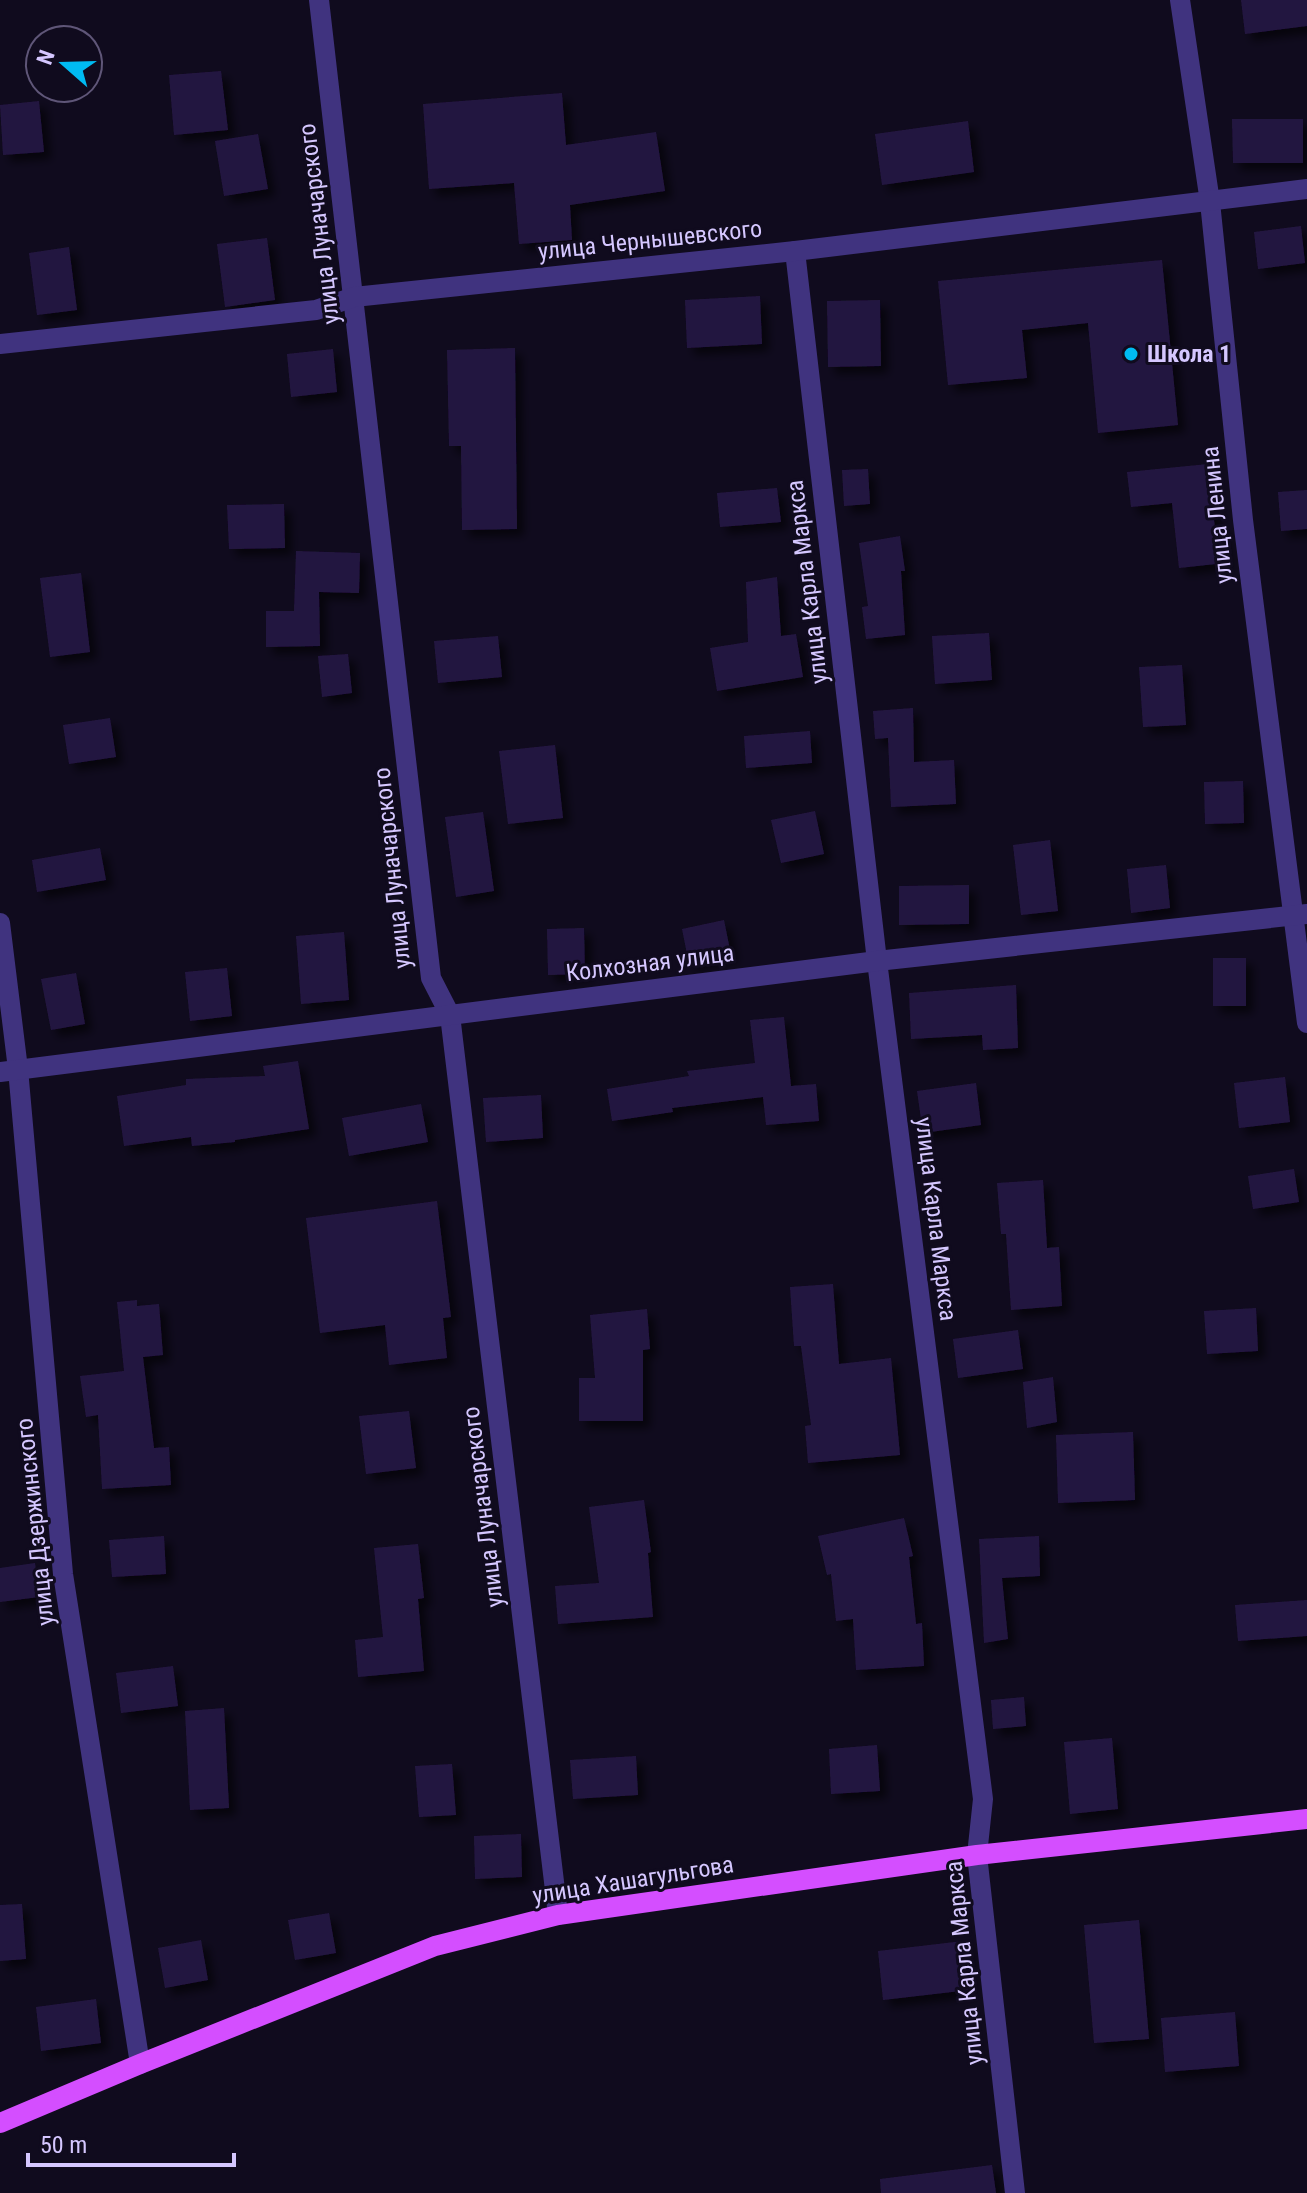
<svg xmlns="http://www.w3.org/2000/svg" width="1307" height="2193" viewBox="0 0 1307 2193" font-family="'Roboto Condensed',sans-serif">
	<defs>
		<filter id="shadow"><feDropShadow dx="7" dy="7" stdDeviation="4" flood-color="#0009"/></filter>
	</defs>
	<rect width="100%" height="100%" fill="#100b1e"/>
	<!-- building -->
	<g fill="#241640" filter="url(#shadow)">
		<polygon points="1241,0 1307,0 1307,26 1245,34"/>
		<polygon points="221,71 228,130 174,135 169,75"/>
		<polygon points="562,93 566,145 656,132 665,191 570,205 572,240 519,244 514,183 429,189 423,104"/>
		<polygon points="39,101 44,152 3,155 0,105"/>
		<polygon points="1232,119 1303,119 1303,163 1233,163"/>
		<polygon points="968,121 974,172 882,185 875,134"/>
		<polygon points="258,134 268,189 224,196 215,141"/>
		<polygon points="1301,226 1305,263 1258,269 1254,232"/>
		<polygon points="267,238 275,300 225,307 217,244"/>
		<polygon points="69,247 77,310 37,315 29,253"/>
		<polygon points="1162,260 1178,425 1098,433 1088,323 1022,330 1027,378 948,385 938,281"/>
		<polygon points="760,296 762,344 687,348 685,300"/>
		<polygon points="880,300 881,366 828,367 827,301"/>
		<polygon points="515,348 517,529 462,530 461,446 449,446 447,350"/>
		<polygon points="333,349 337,392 291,397 287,354"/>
		<polygon points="1208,464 1215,529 1221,528 1225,563 1179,568 1172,503 1131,507 1127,472"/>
		<polygon points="868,469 870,504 844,506 842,470"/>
		<polygon points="777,488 781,522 720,527 717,493"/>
		<polygon points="1307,490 1307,529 1281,531 1278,492"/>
		<polygon points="284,504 285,548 229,549 227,505"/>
		<polygon points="900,536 905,571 901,571 905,635 866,639 862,607 868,606 859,543"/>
		<polygon points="296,551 360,553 359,593 319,592 320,646 266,647 266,611 294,611"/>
		<polygon points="81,573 90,652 50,657 40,578"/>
		<polygon points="777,577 781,636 796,634 803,677 717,691 710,648 748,642 746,582"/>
		<polygon points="989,633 992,680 935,684 932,636"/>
		<polygon points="498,636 502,677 438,683 434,641"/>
		<polygon points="348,654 352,693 322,697 318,656"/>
		<polygon points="1182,665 1186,725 1143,727 1139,667"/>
		<polygon points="913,708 914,762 954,760 956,804 891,807 888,738 875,739 873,711"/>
		<polygon points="110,718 116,757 69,764 63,725"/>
		<polygon points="810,731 812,763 746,768 744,736"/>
		<polygon points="555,745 563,818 508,824 499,751"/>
		<polygon points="1243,781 1244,823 1205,824 1204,782"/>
		<polygon points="815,811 824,854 781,863 771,820"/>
		<polygon points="483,812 494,891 456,897 445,817"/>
		<polygon points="1050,840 1058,911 1021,915 1013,845"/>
		<polygon points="100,848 106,880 37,892 32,860"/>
		<polygon points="1166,865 1170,908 1131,913 1127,869"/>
		<polygon points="969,885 969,924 899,925 899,886"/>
		<polygon points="724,920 731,955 689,964 682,929"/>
		<polygon points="584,928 585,974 548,975 547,929"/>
		<polygon points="344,932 349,1000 301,1004 296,936"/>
		<rect x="1213" y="958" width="33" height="48"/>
		<polygon points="227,968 232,1016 190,1021 185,972"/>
		<polygon points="76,973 85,1024 51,1030 41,979"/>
		<polygon points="1016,985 1018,1048 983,1050 982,1035 911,1039 909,993"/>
		<polygon points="784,1017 791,1086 816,1084 819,1121 766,1125 763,1097 672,1108 673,1112 612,1121 607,1089 689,1076 687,1071 755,1063 750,1020"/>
		<polygon points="298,1061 309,1129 235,1140 235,1142 192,1146 191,1137 124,1146 117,1096 186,1085 186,1079 265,1076 263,1066"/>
		<polygon points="1285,1077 1290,1122 1239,1128 1234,1083"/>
		<polygon points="976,1083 981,1125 923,1133 917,1091"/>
		<polygon points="541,1095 543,1138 486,1142 483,1098"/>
		<polygon points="421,1104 428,1142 349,1156 342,1118"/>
		<polygon points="1294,1169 1299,1202 1253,1209 1248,1176"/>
		<polygon points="1043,1180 1047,1248 1059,1247 1062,1306 1011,1310 1006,1234 1001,1234 997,1183"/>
		<polygon points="437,1201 451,1317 443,1318 447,1358 389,1365 385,1325 320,1333 306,1218"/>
		<polygon points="833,1284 839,1364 891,1358 900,1455 808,1463 805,1426 811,1425 801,1346 794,1346 790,1287"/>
		<polygon points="137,1300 137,1306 159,1304 163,1355 143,1357 154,1448 169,1447 171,1485 102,1489 98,1415 86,1417 80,1376 124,1371 117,1302"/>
		<polygon points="1256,1308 1258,1351 1207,1354 1204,1311"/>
		<polygon points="647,1309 650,1349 643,1350 643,1421 579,1421 579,1378 595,1378 590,1315"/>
		<polygon points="1018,1330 1023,1369 958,1378 953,1339"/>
		<polygon points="1053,1377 1057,1422 1027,1428 1023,1382"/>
		<polygon points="409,1411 416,1468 366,1474 359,1416"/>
		<polygon points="1133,1432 1135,1500 1058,1503 1056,1435"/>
		<polygon points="644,1500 651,1552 648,1553 653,1617 558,1624 555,1586 599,1583 589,1507"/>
		<polygon points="904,1518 913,1556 909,1557 916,1624 922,1623 924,1666 856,1670 853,1619 836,1621 831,1574 827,1575 818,1536"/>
		<polygon points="164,1536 166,1574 112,1577 109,1540"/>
		<polygon points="1039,1536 1040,1576 1002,1578 1008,1639 984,1643 979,1539"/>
		<polygon points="418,1544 424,1598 418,1599 424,1671 358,1677 355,1640 383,1637 374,1548"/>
		<polygon points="35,1563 39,1597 0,1602 0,1568"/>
		<polygon points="1307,1600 1307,1636 1238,1641 1235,1605"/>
		<polygon points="173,1666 178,1706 121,1713 116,1673"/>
		<polygon points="1024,1697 1026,1726 993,1729 991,1700"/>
		<polygon points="224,1708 229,1808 190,1810 185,1711"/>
		<polygon points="1112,1738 1118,1809 1070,1814 1064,1742"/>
		<polygon points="877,1745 880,1791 831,1794 829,1749"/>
		<polygon points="636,1756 638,1795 573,1799 570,1760"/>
		<polygon points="452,1764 456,1815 419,1817 415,1766"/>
		<polygon points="521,1834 522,1877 475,1879 474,1836"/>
		<polygon points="22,1904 26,1959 0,1961 0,1905"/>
		<polygon points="329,1913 336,1953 295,1960 288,1920"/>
		<polygon points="1139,1920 1149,2039 1094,2043 1084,1925"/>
		<polygon points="201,1940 208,1980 165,1988 158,1948"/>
		<polygon points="963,1941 969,1990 883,2000 878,1951"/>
		<polygon points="96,1999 101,2043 41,2051 36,2007"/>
		<polygon points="1235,2012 1239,2066 1165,2072 1161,2018"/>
		<polygon points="992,2165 996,2193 881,2193 880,2179"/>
	</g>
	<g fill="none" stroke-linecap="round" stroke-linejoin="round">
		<!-- minor -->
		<g stroke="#40337f" stroke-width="20">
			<polyline points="319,0 431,978 450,1015 558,1915"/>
			<polyline points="1180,0 1210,202 1243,520 1307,1023"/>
			<polyline points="795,251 877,961 983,1799 977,1855 1015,2193"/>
			<polyline points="0,344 316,310 354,297 795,251 1307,189"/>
			<polyline points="0,923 18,1069 63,1574 140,2064"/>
			<polyline points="0,1072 877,961 1307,914"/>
		</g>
		<!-- major -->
		<polyline stroke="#d44eff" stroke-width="20" points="0,2123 140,2064 435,1946 558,1915 977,1855 1307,1819"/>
	</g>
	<!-- markers -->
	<circle fill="#00bbf2" stroke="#100b1e" stroke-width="3" cx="1131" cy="354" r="8"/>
	<g text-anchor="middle" stroke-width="6" stroke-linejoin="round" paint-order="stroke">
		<!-- street labels -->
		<g font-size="24" fill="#d5c7ff" stroke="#100b1e">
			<text transform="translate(319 224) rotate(-97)" y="8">улица Луначарского</text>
			<text transform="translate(650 240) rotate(-6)" y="8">улица Чернышевского</text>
			<text transform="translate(1217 515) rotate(-96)" y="8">улица Ленина</text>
			<text transform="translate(807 582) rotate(-97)" y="8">улица Карла Маркса</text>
			<text transform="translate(392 868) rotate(-96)" y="8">улица Луначарского</text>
			<text transform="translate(650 963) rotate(-7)" y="8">Колхозная улица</text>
			<text transform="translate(936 1219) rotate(83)" y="8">улица Карла Маркса</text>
			<text transform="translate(483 1507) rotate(-97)" y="8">улица Луначарского</text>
			<text transform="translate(35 1522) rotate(-96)" y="8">улица Дзержинского</text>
			<text transform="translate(633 1880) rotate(-9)" y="8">улица Хашагульгова</text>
			<text transform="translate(964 1963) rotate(-96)" y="8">улица Карла Маркса</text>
		</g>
		<!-- poi labels -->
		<g font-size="24" font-weight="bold" fill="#d5c7ff" stroke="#100b1e" text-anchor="start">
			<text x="1147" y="362">Школа 1</text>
		</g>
	</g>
	<!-- north arrow -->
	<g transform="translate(64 64) rotate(290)"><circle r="38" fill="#100b1e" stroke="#5f5678" stroke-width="2"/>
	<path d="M0-6L14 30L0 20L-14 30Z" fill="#00bbf2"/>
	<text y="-12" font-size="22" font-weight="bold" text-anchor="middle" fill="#d5c7ff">N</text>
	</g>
	<!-- scale -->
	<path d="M28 2153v12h206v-12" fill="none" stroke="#d5c7ff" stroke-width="4"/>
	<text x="40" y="2153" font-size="24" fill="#d5c7ff" stroke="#100b1e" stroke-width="6" paint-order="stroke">50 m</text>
</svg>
